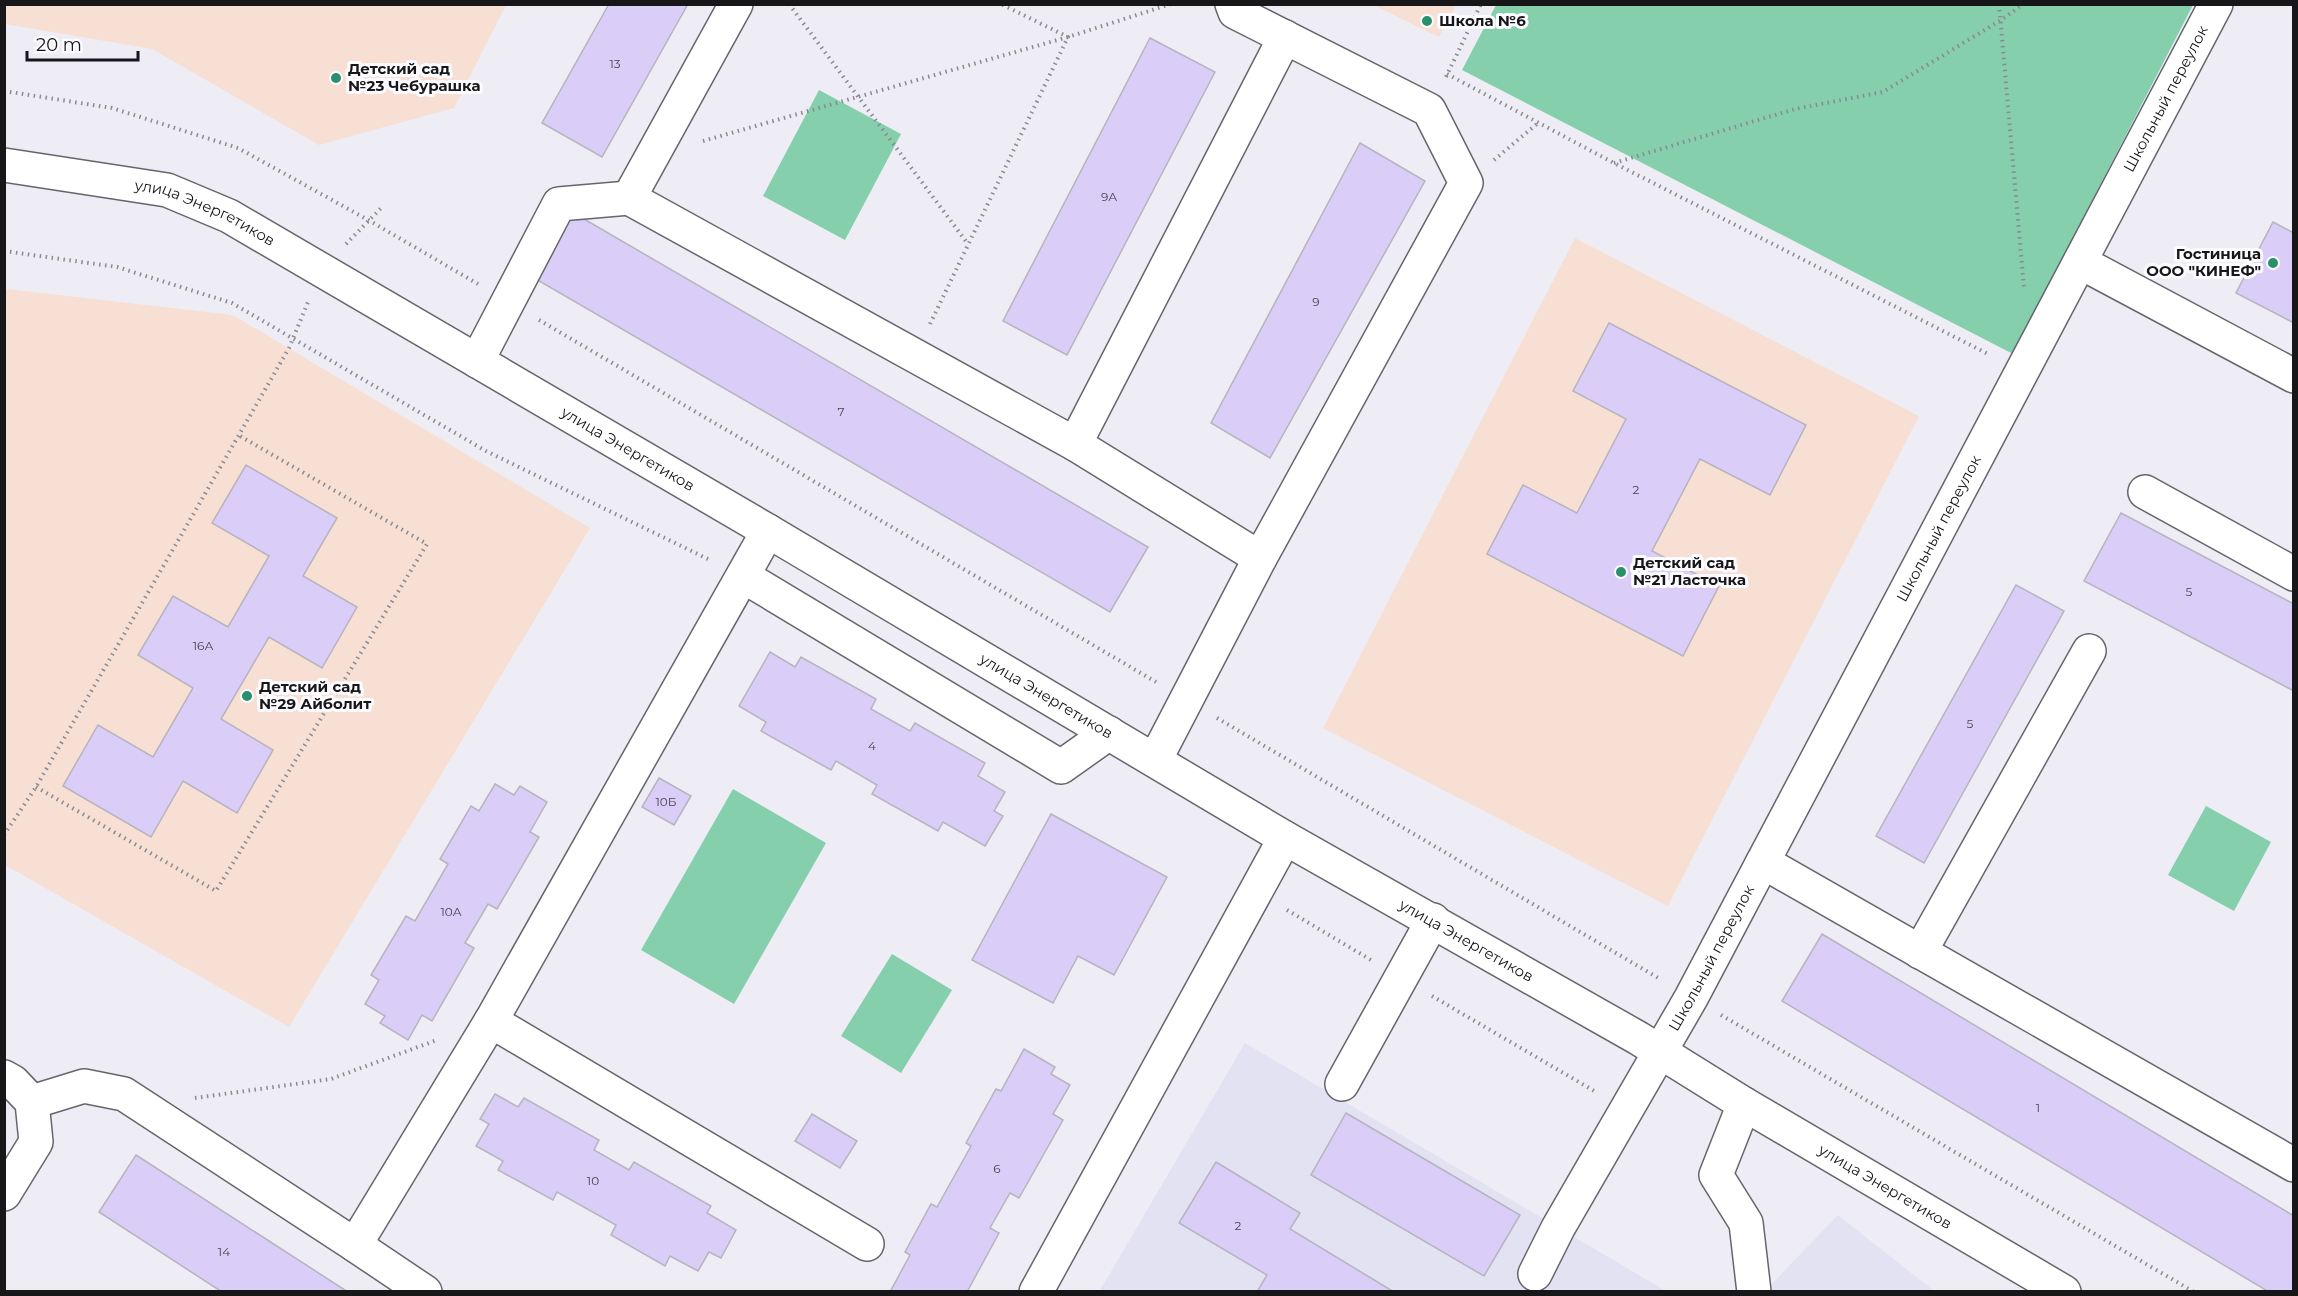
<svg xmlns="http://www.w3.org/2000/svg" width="2298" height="1296" viewBox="0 0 2298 1296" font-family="Montserrat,sans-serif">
	<rect width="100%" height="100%" fill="#eeedf6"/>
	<!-- built -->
	<g fill="#e3e2f2">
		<polygon points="1245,1043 1666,1291 1099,1292"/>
		<polygon points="1838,1215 1934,1291 1764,1292"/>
	</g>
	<!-- education -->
	<g fill="#f7dfd4">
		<polygon points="4,5 5,4 506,5 454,108 319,145 152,49 5,24"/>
		<polygon points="1373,5 1456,4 1456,5 1439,37"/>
		<polygon points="1575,238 1919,416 1668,906 1323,728"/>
		<polygon points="7,289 233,315 590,528 289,1027 5,865 4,291"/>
	</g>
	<!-- green -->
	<g fill="#85cfac">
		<polygon points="1496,5 2193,5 2013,354 1462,70"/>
		<polygon points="819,90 901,134 845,240 763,196"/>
		<polygon points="733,789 826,843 734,1004 641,950"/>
		<polygon points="2206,806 2271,842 2234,911 2168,875"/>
		<polygon points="892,954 952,990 901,1073 841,1036"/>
	</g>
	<!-- building -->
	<g fill="#dacdf8" stroke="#b6b4bc" stroke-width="1.5">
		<polygon points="609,4 688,4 602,157 542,123"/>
		<polygon points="1150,38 1215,72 1067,355 1003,321"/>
		<polygon points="1360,143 1425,181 1270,458 1211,423"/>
		<polygon points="572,212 1148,547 1110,612 534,278"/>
		<polygon points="2273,222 2294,233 2294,323 2236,293"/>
		<polygon points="1609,323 1806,425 1770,495 1700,459 1652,551 1719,586 1683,656 1487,554 1523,485 1577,513 1626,419 1573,391"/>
		<polygon points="246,465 337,518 303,576 357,607 322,668 269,637 221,719 273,750 237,813 183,781 151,837 63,786 98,725 153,757 193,688 138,655 173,596 228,627 269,556 212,523"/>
		<polygon points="2121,513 2294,604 2294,691 2084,581"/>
		<polygon points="2016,585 2064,611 1924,863 1876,836"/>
		<polygon points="770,652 795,667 801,657 876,699 871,709 910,731 915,723 985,763 978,776 1005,792 994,811 1003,816 985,846 943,822 938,831 872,794 877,785 836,761 831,770 761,731 766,722 739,706"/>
		<polygon points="659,778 691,796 674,825 642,807"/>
		<polygon points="495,784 514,795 520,786 547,802 530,832 539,837 497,909 488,904 465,943 474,948 432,1021 422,1015 408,1040 380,1023 385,1016 365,1004 379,980 371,975 406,916 415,921 448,864 440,859 471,806 479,811"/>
		<polygon points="1051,814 1167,877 1114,975 1078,956 1053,1003 972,960"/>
		<polygon points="1822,934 2294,1216 2294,1292 2269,1292 1782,1001"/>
		<polygon points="1024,1049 1055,1067 1051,1074 1070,1085 1053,1114 1063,1120 1019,1198 1010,1193 990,1228 999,1233 967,1292 890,1292 910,1255 905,1252 931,1204 937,1207 971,1146 966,1143 996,1089 1001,1091"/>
		<polygon points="495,1094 518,1107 524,1098 599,1140 594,1150 629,1170 634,1162 711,1206 707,1213 736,1230 721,1258 709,1252 698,1271 670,1256 665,1266 611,1235 616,1225 557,1192 553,1200 498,1170 503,1161 476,1146 489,1124 480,1119"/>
		<polygon points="1346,1113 1520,1215 1484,1276 1311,1175"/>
		<polygon points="812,1114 857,1141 840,1168 795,1141"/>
		<polygon points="136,1155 348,1292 222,1292 99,1212"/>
		<polygon points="1216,1162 1300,1213 1290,1229 1394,1292 1257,1292 1267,1275 1179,1223"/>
	</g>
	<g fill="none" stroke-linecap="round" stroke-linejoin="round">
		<defs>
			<g id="minor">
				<polyline points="736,4 629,198 1075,444 1260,558"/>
				<path id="s1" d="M 4,165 L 167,190 L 229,216 L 768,531 L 1285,838 L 1638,1038 L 1744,1104 L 2064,1292"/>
				<polyline points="2080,262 2294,376"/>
				<polyline points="477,361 559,204 629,198"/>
				<polyline points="1075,444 1285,37"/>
				<polyline points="2145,492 2294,574"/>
				<polyline points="743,576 1061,767 1109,733"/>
				<polyline points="1155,760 1260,558 1466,183 1429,110 1235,12 1232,4"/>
				<polyline points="1763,862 2294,1165"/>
				<polyline points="1920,952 2089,651"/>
				<polyline points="491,1021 867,1244"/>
				<polyline points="4,1077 13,1082 32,1102 36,1142 4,1194"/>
				<polyline points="1342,1084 1433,920"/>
				<polyline points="32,1102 84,1086 124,1094 355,1245 491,1021 768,531"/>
				<polyline points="1744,1104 1716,1175 1746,1223 1754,1292"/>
				<polyline points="355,1245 425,1292"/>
				<path id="s2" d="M 1535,1274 L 1558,1228 L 1691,998 L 2216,4"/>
				<polyline points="1036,1292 1285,838"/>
			</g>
		</defs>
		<!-- minor casing -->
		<use href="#minor" stroke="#66656d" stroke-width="36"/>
		<!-- path -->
		<g stroke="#8a8a90" stroke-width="4" stroke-dasharray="1.5 4.5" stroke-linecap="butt">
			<polyline points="789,4 968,244"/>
			<polyline points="1999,4 2024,288"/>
			<polyline points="1447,74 1614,163 1990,355"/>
			<polyline points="1446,77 1481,4"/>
			<polyline points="4,91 112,108 238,148 370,221 478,284"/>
			<polyline points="703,141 1068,37 1171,4"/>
			<polyline points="1494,160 1538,123"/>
			<polyline points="1614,163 1795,109 1883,92 2001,20 2023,4"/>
			<polyline points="346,244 383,206"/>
			<polyline points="4,251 117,267 232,303 486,451 712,561"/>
			<polyline points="539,320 1156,682"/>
			<polyline points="930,324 1068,37 1001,4"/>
			<polyline points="1217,718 1660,979"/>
			<polyline points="36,787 216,891 427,544 238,435"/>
			<polyline points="4,835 36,787 289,348 308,302"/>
			<polyline points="1287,910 1371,960"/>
			<polyline points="1432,996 1596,1092"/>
			<polyline points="1721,1015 2194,1292"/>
			<polyline points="195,1098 331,1079 437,1040"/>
		</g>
		<!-- minor -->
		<use href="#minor" stroke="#fff" stroke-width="33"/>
	</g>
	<!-- markers -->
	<g fill="#2a906c" stroke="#fcfbff" stroke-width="2">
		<circle cx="1427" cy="21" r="6"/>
		<circle cx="336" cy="78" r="6"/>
		<circle cx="2273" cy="263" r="6"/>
		<circle cx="1621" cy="572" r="6"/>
		<circle cx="247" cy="696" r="6"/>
	</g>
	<g text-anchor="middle" stroke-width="6" stroke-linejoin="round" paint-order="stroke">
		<!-- number labels -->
		<g font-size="12" fill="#484451">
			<text x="615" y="68">13</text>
			<text x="1109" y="201">9А</text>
			<text x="1316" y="306">9</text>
			<text x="841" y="416">7</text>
			<text x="1636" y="494">2</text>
			<text x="2189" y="596">5</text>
			<text x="203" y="650">16А</text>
			<text x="1970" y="728">5</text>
			<text x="872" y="750">4</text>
			<text x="666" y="806">10Б</text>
			<text x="451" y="916">10А</text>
			<text x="2038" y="1112">1</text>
			<text x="997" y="1173">6</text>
			<text x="593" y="1185">10</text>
			<text x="1238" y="1230">2</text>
			<text x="224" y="1256">14</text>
		</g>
		<!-- poi labels -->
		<g font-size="15" font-weight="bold" fill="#171719" stroke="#fcfbff" text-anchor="start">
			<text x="1439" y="26">Школа №6</text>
			<text x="348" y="74">Детский сад<tspan x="348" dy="17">№23 Чебурашка</tspan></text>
			<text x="2261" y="259" text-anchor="end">Гостиница<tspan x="2261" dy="17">ООО "КИНЕФ"</tspan></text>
			<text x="1633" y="568">Детский сад<tspan x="1633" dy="17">№21 Ласточка</tspan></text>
			<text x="259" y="692">Детский сад<tspan x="259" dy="17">№29 Айболит</tspan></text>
		</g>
		<!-- street labels -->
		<g font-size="15" fill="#171719" stroke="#fcfbff">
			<text dy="5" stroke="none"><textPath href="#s2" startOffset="1334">Школьный переулок</textPath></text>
			<text dy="5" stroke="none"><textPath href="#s1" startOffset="208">улица Энергетиков</textPath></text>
			<text dy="5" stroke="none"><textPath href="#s1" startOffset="694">улица Энергетиков</textPath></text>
			<text dy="5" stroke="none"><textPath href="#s2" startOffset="848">Школьный переулок</textPath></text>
			<text dy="5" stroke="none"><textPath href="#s1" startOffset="1180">улица Энергетиков</textPath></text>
			<text dy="5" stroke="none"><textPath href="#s1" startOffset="1666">улица Энергетиков</textPath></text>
			<text dy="5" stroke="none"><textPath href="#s2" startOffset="362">Школьный переулок</textPath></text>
			<text dy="5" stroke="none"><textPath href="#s1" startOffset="2152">улица Энергетиков</textPath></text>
		</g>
	</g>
	<!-- border -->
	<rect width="2298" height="1296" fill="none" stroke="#171719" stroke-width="12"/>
	<!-- scale -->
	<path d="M27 51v9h111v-9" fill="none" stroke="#171719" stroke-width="3"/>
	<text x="36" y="51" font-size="18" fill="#171719" stroke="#fcfbff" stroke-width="4.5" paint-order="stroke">20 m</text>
</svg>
